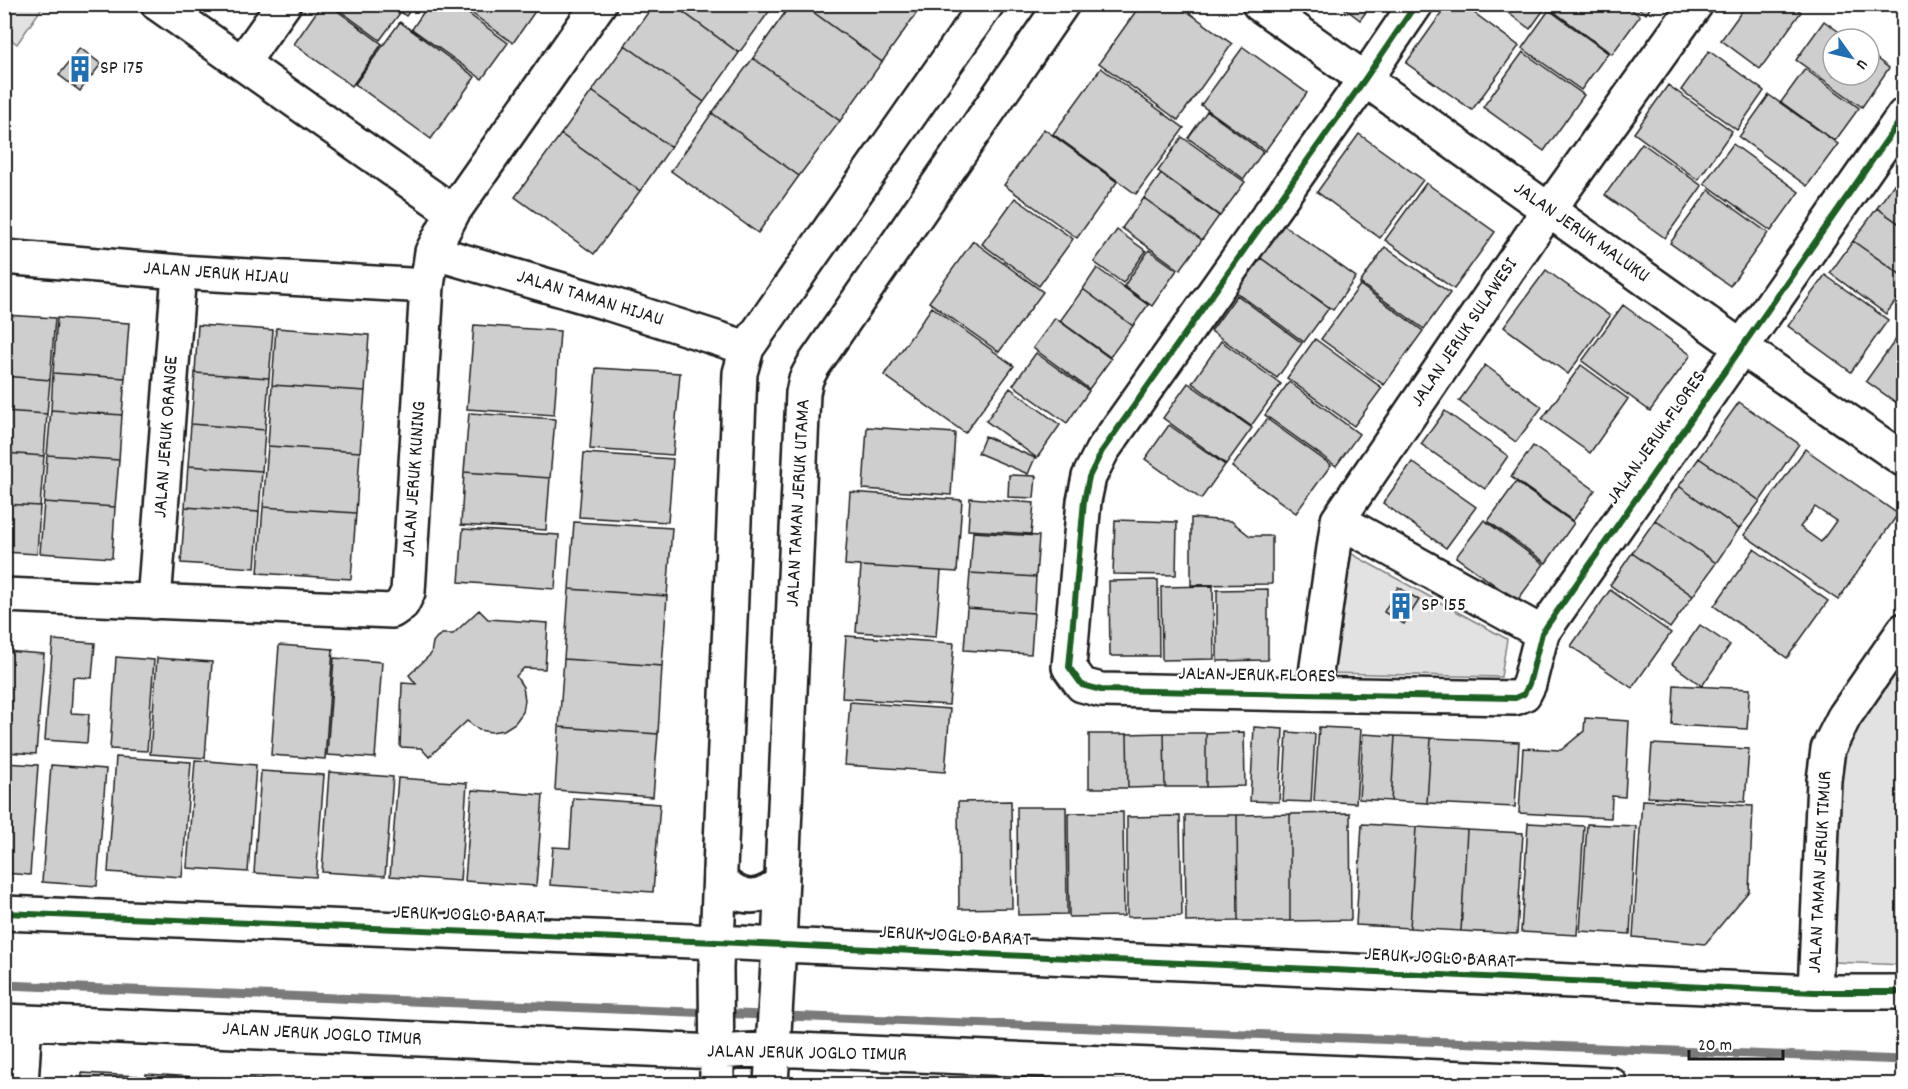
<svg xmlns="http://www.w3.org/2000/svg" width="1908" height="1089" font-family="Dekko,sans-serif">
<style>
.green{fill:#e2e2e2;stroke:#7f7f7f;stroke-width:1.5}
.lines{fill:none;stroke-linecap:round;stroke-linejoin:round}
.stream{stroke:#7a7a7a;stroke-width:9}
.building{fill:#cecece;stroke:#1c1c1c;stroke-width:1.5;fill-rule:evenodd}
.minor-casing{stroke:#1c1c1c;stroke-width:38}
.minor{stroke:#fff;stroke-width:33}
.cycleway-casing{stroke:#fff;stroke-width:10}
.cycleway{stroke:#1b5e20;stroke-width:6}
.labels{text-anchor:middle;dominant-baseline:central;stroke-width:4.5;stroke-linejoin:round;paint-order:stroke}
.poi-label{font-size:20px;fill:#1c1c1c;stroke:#fff;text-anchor:start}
.street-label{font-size:20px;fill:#1c1c1c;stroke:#fff}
</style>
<rect width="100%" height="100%" fill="#fff"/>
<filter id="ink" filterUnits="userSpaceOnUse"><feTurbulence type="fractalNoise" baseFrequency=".0167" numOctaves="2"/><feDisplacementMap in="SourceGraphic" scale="12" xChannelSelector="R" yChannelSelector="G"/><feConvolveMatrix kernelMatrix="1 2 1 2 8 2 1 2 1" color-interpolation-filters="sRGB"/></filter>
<g filter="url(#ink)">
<path class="green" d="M5,4L44,5L17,44L5,35Z
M1339,547L1507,639L1501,677L1329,673Z
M1903,638V965L1811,961L1824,754Z"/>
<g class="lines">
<path class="stream" d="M4,985L1904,1060"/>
</g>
<path class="building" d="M322,4H328L382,44L352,86L294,44Z
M331,4H388L400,13L380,40Z
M390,4H415L406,16Z
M429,4H455L508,43L482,79L412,29Z
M459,4H540L513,43Z
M654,4H672L739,53L704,102L625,45Z
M672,4H771L773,6L739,53Z
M791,4H802L882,62L840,121L753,58Z
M802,4H923L882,62Z
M1141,4H1177L1232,44L1178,120L1099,63Z
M1339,4H1372L1360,20Z
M1448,4H1462L1519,46L1472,110L1406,63Z
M1496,4H1548L1530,29Z
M1558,4H1624L1640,16L1612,54L1553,11Z
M1632,4H1653L1646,14Z
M1747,4H1790L1801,12L1760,69L1721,40Z
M1549,10L1608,53L1581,90L1522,48Z
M1824,21L1849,39H1833V75H1869V53L1889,68L1862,107L1796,60Z
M400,22L475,77L431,139L355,84Z
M625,45L704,102L671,147L592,91Z
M1243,47L1307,93L1265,151L1201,105Z
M80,48L101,64L80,91L59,75Z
M1709,51L1764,91L1737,130L1681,90Z
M1523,52L1584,95L1544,151L1483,107Z
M753,58L840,121L799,176L712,113Z
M1101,68L1184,128L1136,194L1053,134Z
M1805,69L1859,108L1835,141L1781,102Z
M1668,85L1732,131L1698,180L1634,133Z
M592,91L671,147L640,191L561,134Z
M1769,95L1838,144L1807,186L1739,137Z
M1207,111L1263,152L1244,179L1188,138Z
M712,113L799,176L758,233L671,171Z
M1044,129L1117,182L1077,238L1004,185Z
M561,134L640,191L594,254L515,197Z
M1359,134L1423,180L1380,238L1317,192Z
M1182,137L1245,182L1220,216L1158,171Z
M1642,143L1702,186L1665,238L1605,195Z
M1733,144L1799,192L1771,231L1704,183Z
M1904,171V191L1894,184Z
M1161,174L1219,216L1202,240L1144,198Z
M1426,183L1495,232L1454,289L1385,240Z
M1894,184L1904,191V227L1877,208Z
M1709,190L1768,233L1730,286L1670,243Z
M1015,198L1073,239L1039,286L982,244Z
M1144,198L1202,240L1180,270L1122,228Z
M1877,208L1904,227V277L1853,241Z
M1281,223L1356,277L1333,310L1258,256Z
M1117,230L1146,251L1123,283L1094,262Z
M973,241L1043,292L999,352L929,302Z
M1853,241L1904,277V290L1886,314L1830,273Z
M1385,247L1450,293L1424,329L1360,283Z
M1149,250L1177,270L1152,306L1124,286Z
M1261,258L1329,308L1304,342L1236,292Z
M1097,268L1148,305L1133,326L1083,289Z
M1546,270L1610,316L1568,374L1504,327Z
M1825,275L1888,320L1851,372L1788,326Z
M1360,285L1423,331L1384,385L1321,339Z
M1083,289L1133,326L1110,357L1060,321Z
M1237,295L1302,343L1277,378L1211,331Z
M1623,305L1691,355L1650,411L1582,361Z
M932,307L1014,366L965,433L884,375Z
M4,315L55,318L50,380L4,376Z
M57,318L129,323L125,378L53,373Z
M1055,318L1111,359L1089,389L1033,348Z
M198,325L273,330L269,378L195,373Z
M474,325L560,331L554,415L467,409Z
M276,328L369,335L365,391L272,385Z
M1904,328V408L1866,381Z
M1315,339L1382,388L1354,426L1287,378Z
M1221,341L1281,384L1251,426L1192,383Z
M1036,353L1089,391L1067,423L1013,385Z
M1485,365L1542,407L1516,442L1459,401Z
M1581,365L1628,399L1590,453L1542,419Z
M596,368L680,373L673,455L590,449Z
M53,373L125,378L122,415L51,410Z
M195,373L269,378L265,430L191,424Z
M4,376L50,380L47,414L4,411Z
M1289,382L1359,434L1336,466L1265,415Z
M1188,383L1252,428L1226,464L1163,418Z
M272,385L365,391L360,452L268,446Z
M1010,388L1060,425L1037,458L986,421Z
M1739,402L1799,444L1760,501L1699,458Z
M51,410L122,415L119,460L47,455Z
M4,411L47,414L44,456L4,453Z
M1445,411L1508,456L1485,489L1421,444Z
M469,413L555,419L550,478L464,472Z
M1267,419L1331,465L1296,513L1232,467Z
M191,424L265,430L262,471L188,466Z
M1169,425L1225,465L1201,499L1145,459Z
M867,427L955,433L951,495L863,489Z
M985,436L1035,458L1028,474L978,453Z
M268,446L360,452L356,513L263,507Z
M1533,446L1595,490L1573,521L1511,477Z
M1805,449L1898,514L1838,600L1744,535ZM1815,507L1836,521L1821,542L1800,527Z
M4,453L44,456L40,506L4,504Z
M584,453L673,459L668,522L579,517Z
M47,455L119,460L115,507L44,502Z
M1699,458L1760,501L1739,529L1679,486Z
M1412,462L1476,507L1446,548L1383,503Z
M188,466L262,471L259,512L185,507Z
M464,472L550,478L546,530L461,525Z
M1009,475L1036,476L1034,498L1008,497Z
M1516,482L1574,523L1546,563L1488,521Z
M1679,486L1739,529L1716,563L1655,520Z
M850,492L962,500L957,572L845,565Z
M970,498L1034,503L1031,534L968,530Z
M44,502L115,507L112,558L40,553Z
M4,504L40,506L37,554L4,552Z
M185,507L259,512L255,568L181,563Z
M263,507L356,513L351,579L258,573Z
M1191,518L1231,521L1250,536H1272V584L1191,585Z
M1115,520L1177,522L1176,575L1113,574Z
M1484,520L1544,564L1517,601L1456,557Z
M1655,520L1716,563L1693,596L1632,553Z
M574,522L672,528L667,596L569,589Z
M463,529L559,535L555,589L459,582Z
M973,532L1039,536L1036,577L970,573Z
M1754,549L1828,601L1787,658L1714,606Z
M1632,553L1693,596L1670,628L1610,585Z
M861,566L941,571L936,637L856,632Z
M970,573L1036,577L1034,613L967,608Z
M1158,580L1159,656H1110L1109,581Z
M1213,586L1214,659L1162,660L1161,587Z
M1398,587L1419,600L1404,624L1384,612Z
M569,589L667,596L662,666L564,659Z
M1268,589V660L1217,661V590Z
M1610,590L1671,633L1632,688L1571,646Z
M967,608L1034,613L1031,654L964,650Z
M479,610L488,619L548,623L545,669L524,668L516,676L523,687L525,700L523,712L515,723L504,730L491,732L479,730L467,721L429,757L421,748L400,747L402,683L416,684L409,675L431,654L433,642L437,637L442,634H453Z
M1700,625L1730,645L1702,686L1672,664Z
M846,636L954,643L949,705L842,698Z
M53,640L95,643L92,678L73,677L71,713L89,714L87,743L45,740Z
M279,645L333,649L325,759L271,755Z
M4,651L44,654L36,754L4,752Z
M116,657L154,660L147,751L110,749Z
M157,658L212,662L205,758L150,754Z
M334,658L382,662L375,758L327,755Z
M564,659L662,666L658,734L559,727Z
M1674,685L1750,689L1747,729L1672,725Z
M850,702L950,709L945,772L845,765Z
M1585,718L1629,721L1625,797L1612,796L1611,818L1519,813L1523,748L1561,750L1584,731Z
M559,727L658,734L653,797L555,790Z
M1254,727L1283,729L1279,802L1250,801Z
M1319,727L1361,729L1356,803L1314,801Z
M1244,732L1245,786L1206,787V733Z
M1287,732L1315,734L1311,802L1283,801Z
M1164,733H1206V787H1165Z
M1164,733L1165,787L1128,788L1127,734Z
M1089,734H1127L1128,788H1089Z
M1363,734L1395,736L1391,801L1359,799Z
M1395,736L1431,738L1427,803L1391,801Z
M1431,738L1519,742L1515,807L1427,803Z
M1652,744L1749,749L1745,802L1648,797Z
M116,757L191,762L182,877L108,872Z
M195,760L256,765L248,872L187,868Z
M4,763L38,765L30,875L4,873Z
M51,765L106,769L97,886L42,882Z
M261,771L324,775L316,877L254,873Z
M329,772L393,777L385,876L322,872Z
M398,778L467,783L460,881L390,876Z
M472,790L543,795L536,886L465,881Z
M573,798L660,804L653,892L550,885L553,847L570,848Z
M1642,800L1753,806L1749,891L1705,944L1633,937Z
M1011,801L1012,908L959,909L958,802Z
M1017,807H1066L1067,914L1018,915Z
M1123,812L1124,916L1069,917L1068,813Z
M1350,813L1351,920L1290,921V814Z
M1290,814V921H1238L1237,815Z
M1185,815H1237L1238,921L1186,922Z
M1180,816L1182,916L1127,917V817Z
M1528,823L1584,826L1577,935L1521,932Z
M1362,824L1416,827L1410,928L1356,925Z
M1587,824L1636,826L1630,934L1580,931Z
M1416,827L1467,830L1461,931L1410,928Z
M1467,830L1523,833L1517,934L1461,931Z
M82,1073L138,1076V1084H82Z
M146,1074L196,1077V1084H146Z
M196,1077L253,1079V1084H196Z
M253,1079L299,1081L298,1084H253Z
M352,1079L406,1081V1084H352Z
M299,1081L348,1083V1084H298Z
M406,1081L454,1083V1084H406Z"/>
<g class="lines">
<defs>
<path id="minor" d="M158,4L453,212
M1259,4L1741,347L1904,460
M1416,4L1365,79L1102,451L1089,477L1084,501L1069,667L1082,685L1101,690L1515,698L1524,694L1529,684L1542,633L1904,115
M242,63L284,4
M432,252L607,303L747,348
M4,257L179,272L427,286
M1338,520L1542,633
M4,595L392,611L402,604L408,592L427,286L432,252L453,212L599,4
M154,602L179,272
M1313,694L1338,520L1548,211L1696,4
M720,880C741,901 759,901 782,882
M4,913L717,942L1815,992H1904
M1815,992L1824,780L1828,749L1844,717L1904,630
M4,1021L716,1052L772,1049L1610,1084
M21,1084L25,1022
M717,1084L716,969L740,373L747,348L987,4
M771,1084L779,945L803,393L806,379L813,366L1062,4"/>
</defs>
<use href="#minor" class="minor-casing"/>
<use href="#minor" class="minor"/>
<defs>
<path id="cycleway" d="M1416,4L1365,79L1102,451L1089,477L1084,501L1069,667L1082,685L1101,690L1515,698L1524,694L1529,684L1542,633L1904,115
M4,913L717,942L1815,992H1904"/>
</defs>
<use href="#cycleway" class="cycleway-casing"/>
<use href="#cycleway" class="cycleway"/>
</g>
</g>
<defs>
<symbol id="building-bare" viewBox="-9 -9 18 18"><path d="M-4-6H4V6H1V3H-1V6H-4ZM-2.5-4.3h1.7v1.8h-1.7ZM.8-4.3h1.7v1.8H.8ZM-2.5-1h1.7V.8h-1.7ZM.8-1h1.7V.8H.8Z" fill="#1f6fb2" stroke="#fff" stroke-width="2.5" paint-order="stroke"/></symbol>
</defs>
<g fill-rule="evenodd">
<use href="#building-bare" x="61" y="50" width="38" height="38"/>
<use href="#building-bare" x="1382" y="587" width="38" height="38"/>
</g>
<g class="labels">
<g class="poi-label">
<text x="100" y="69">SP 175</text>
<text x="1421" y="606">SP 155</text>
</g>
<g class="street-label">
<text transform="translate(1581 233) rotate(35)">JALAN JERUK MALUKU</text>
<text transform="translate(216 274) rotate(4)">JALAN JERUK HIJAU</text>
<text transform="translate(590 299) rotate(17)">JALAN TAMAN HIJAU</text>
<text transform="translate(1465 333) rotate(-56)">JALAN JERUK SULAWESI</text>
<text transform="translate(167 437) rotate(-86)">JALAN JERUK ORANGE</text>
<text transform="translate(1657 438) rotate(-55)">JALAN JERUK FLORES</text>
<text transform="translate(415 479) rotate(-86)">JALAN JERUK KUNING</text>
<text transform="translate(799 503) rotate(-87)">JALAN TAMAN JERUK UTAMA</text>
<text transform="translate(1257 676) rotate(1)">JALAN JERUK FLORES</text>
<text transform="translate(1821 872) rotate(-87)">JALAN TAMAN JERUK TIMUR</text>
<text transform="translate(469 916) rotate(2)">JERUK JOGLO BARAT</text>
<text transform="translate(955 937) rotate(3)">JERUK JOGLO BARAT</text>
<text transform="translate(1440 959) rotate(3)">JERUK JOGLO BARAT</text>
<text transform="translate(322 1035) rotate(3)">JALAN JERUK JOGLO TIMUR</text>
<text transform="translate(807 1054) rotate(1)">JALAN JERUK JOGLO TIMUR</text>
</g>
</g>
<rect width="1908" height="1089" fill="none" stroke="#fff" stroke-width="24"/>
<rect x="12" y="12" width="1884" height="1065" fill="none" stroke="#1c1c1c" stroke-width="2" filter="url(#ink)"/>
<g transform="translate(1851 57) rotate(124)"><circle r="28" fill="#ffffff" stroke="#a4a4a4" stroke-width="1.5"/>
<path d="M0-4.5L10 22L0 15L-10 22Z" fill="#1f6fb2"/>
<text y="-9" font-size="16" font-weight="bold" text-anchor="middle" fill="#1c1c1c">U</text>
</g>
<path d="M1689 1050v9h94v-9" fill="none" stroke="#1c1c1c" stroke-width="3"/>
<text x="1698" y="1050" font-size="18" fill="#1c1c1c" stroke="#ffffff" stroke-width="4.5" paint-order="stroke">20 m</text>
</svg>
